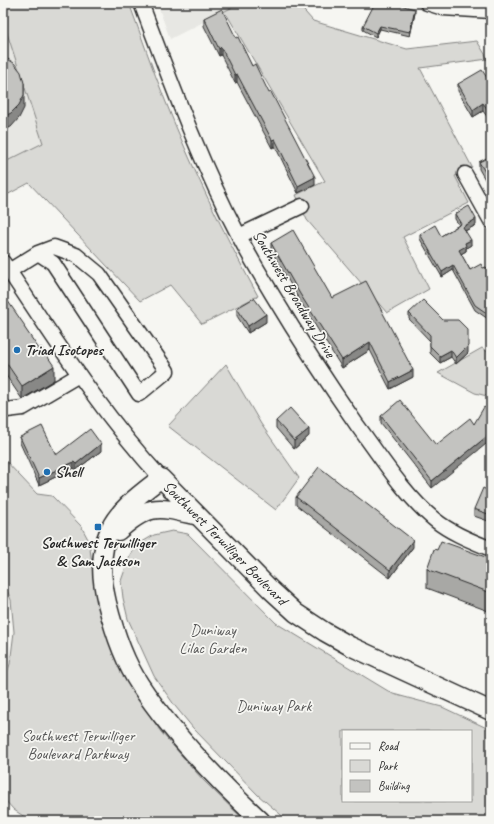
<svg xmlns="http://www.w3.org/2000/svg" width="494" height="824" font-family="Caveat,sans-serif">
<style>
.built{fill:#e7e7e3}
.green{fill:#d9d9d5;stroke:#828280;fill-rule:evenodd}
.lines{fill:none;stroke-linecap:round;stroke-linejoin:round}
.minor-casing{stroke:#2b2b2b;stroke-width:17}
.major-casing{stroke:#2b2b2b;stroke-width:21}
.minor{stroke:#f6f6f2;stroke-width:14}
.major{stroke:#f6f6f2;stroke-width:18}
.wall{fill:#a8a8a5;stroke:#2b2b2b}
.shaded-wall{fill:#888886;stroke:#2b2b2b}
.building{fill:#c3c3c0;stroke:#2b2b2b}
.poi-dot{fill:#1f6fb2;stroke:#f6f6f2;stroke-width:1.5}
.labels{text-anchor:middle;dominant-baseline:central;stroke-width:3.5;stroke-linejoin:round;paint-order:stroke}
.street-label{font-size:16px;fill:#2b2b2b;stroke:#f6f6f2}
.poi-label{font-size:16px;font-weight:bold;fill:#2b2b2b;stroke:#f6f6f2;text-anchor:start}
.park-label{font-size:16px;fill:#565656;stroke:#f6f6f2}
</style>
<rect width="100%" height="100%" fill="#f6f6f2"/>
<filter id="ink" filterUnits="userSpaceOnUse"><feTurbulence type="fractalNoise" baseFrequency=".025" numOctaves="2"/><feDisplacementMap in="SourceGraphic" scale="8" xChannelSelector="R" yChannelSelector="G"/><feConvolveMatrix kernelMatrix="1 2 1 2 8 2 1 2 1" color-interpolation-filters="sRGB"/></filter>
<g filter="url(#ink)">
<path class="built" d="M157,3H241L170,39Z
M3,21L43,143L3,163Z"/>
<path class="green" d="M3,3H129C141,35 152,68 165,100C192,168 223,232 258,296L202,324L170,285L140,301L29,183L3,197V163L43,143L3,21Z
M241,3H297L313,21L407,49L477,41L488,59L420,68L472,167L455,176L469,203L403,237L429,289L387,313L307,220L296,195L325,181L227,15L221,13Z
M482,348L491,354V397L475,393L438,373Z
M226,364L261,424L299,478L276,510L168,426Z
M3,458L37,494L52,496L81,526L89,541L97,602L113,646L135,693L161,732L203,780L245,821H31L14,810L3,798V684L10,664L14,632L11,600L3,580Z
M172,531L188,534L276,623L393,694L442,707L491,730V821H288L258,795L193,728L175,706L154,676L128,619L123,598L121,581L129,558L137,545L154,535ZM343,731H471V801H343Z"/>
<g class="lines">
<defs>
<path id="minor" d="M141,3C171,82 200,162 239,236C249,256 261,275 272,294C299,339 327,382 357,425C380,456 405,496 435,520C451,533 472,541 491,549
M427,3L443,8L491,11
M465,174L491,221
M239,236L302,206
M3,262C53,336 100,412 161,478
M9,271L38,253L54,247L76,255L99,274L167,371L139,394L53,263L38,253
M3,407L7,410L23,408L79,375"/>
<path id="major" d="M118,531C150,502 159,507 198,516
M261,821C217,780 173,735 140,685C124,661 114,631 107,603C101,578 99,554 110,529C120,508 143,492 161,478L271,590L296,613L325,632L350,646L491,711"/>
</defs>
<use href="#minor" class="minor-casing"/>
<use href="#major" class="major-casing"/>
<use href="#minor" class="minor"/>
<use href="#major" class="major"/>
</g>
<path class="wall" d="M415,13L410,36L380,29L376,37L363,30V26Z
M204,18L236,38L252,66L315,185L298,193L275,146L272,148L237,82L235,83L221,55L219,56L204,26Z
M458,84H491V122L483,111L473,117L458,91Z
M491,156V180L487,183L479,169V162Z
M455,214L476,225L465,231L471,245L466,248V251L461,254L470,270L483,268L489,271L491,270V321L475,310L453,270L442,277L420,239V234L441,236L459,225L455,219Z
M271,243L332,298L413,377L390,389L370,350L342,368L300,301L271,250Z
M3,299L25,329L54,380L22,399L3,371Z
M237,308L266,322L248,333L237,316Z
M409,313L468,353L456,364L451,357L440,363L430,353V341L409,319Z
M491,411L432,488L381,423V416L436,445L474,424Z
M276,421L309,436L294,449L276,428Z
M20,437L56,455L101,451L76,470L74,468L39,485L20,443Z
M491,492V522L474,516V509Z
M296,497L413,547L390,578L296,505Z
M437,550L491,559V612L427,588V569Z"/>
<path class="shaded-wall" d="M415,9V13L410,36V32Z
M380,26V29L376,37V33Z
M221,47V55L219,56V49Z
M237,74V82L235,83V75Z
M24,83V108L19,118L11,127L3,131V117Z
M483,103V111L473,117V110Z
M275,139V146L272,148V140Z
M491,173V180L487,183V175Z
M315,177V185L298,193V186Z
M476,219V225L463,232V227Z
M471,240V245L466,248V251L459,255V250L465,243Z
M453,265V270L442,277V272Z
M266,314V322L248,333V326Z
M370,342V350L342,368V360Z
M468,346V353L456,364V358Z
M451,350V357L440,363V356Z
M54,366V380L22,399V386Z
M413,370V377L390,389V382Z
M309,429V436L294,449V441Z
M491,433V440L432,488V481Z
M101,444V451L76,470V464Z
M74,462V468L39,485V478Z
M413,540V547L390,578V570Z"/>
<path class="building" d="M375,3H392L415,9L410,32L380,26L376,33L363,26Z
M222,9L236,38L238,37L252,66L255,64L269,93L271,92L315,177L298,186L275,139L272,140L237,74L235,75L221,47L219,49L204,18Z
M3,56L14,63L21,72L24,83V95L19,105L11,113L3,117Z
M482,70L491,84V114L483,103L473,110L458,84Z
M491,156V173L487,175L479,162Z
M469,206L476,219L463,227L471,240L465,243L466,246L459,250L470,270L481,264L483,268L486,267L489,271L491,270V316L475,305L453,265L442,272L420,234L435,225L441,236L461,224L455,214Z
M293,230L332,298L366,281L413,370L390,382L370,342L342,360L300,294L271,243Z
M5,297L25,326L24,327L39,349L41,347L54,366L22,386L3,358V299Z
M254,298L266,314L248,326L237,308Z
M423,300L443,320H458L468,330V346L456,358L451,350L440,356L430,346V335L409,313Z
M400,400L436,445L470,418L474,424L484,407L491,411V433L432,481L381,416Z
M290,408L309,429L294,441L276,421Z
M42,426L56,455L90,429L101,444L76,464L74,462L39,478L20,437Z
M319,467L413,540L390,570L296,497Z
M483,488L491,492V515L474,509Z
M441,541L491,559V593L427,569L434,549L437,550Z"/>
</g>
<g class="poi-dot">
<circle cx="17" cy="350" r="4"/>
<circle cx="47" cy="472" r="4"/>
<rect x="94" y="523" width="8" height="8" rx="2"/>
</g>
<g class="labels">
<g class="street-label">
<text transform="translate(294 294) rotate(59)">Southwest Broadway Drive</text>
<text transform="translate(225 543) rotate(45)">Southwest Terwilliger Boulevard</text>
</g>
<g class="poi-label">
<text x="25" y="350">Triad Isotopes</text>
<text x="55" y="472">Shell</text>
<text x="98" y="543" text-anchor="middle">Southwest Terwilliger<tspan x="98" dy="18">&amp; Sam Jackson</tspan></text>
</g>
<g class="park-label">
<text x="213" y="630">Duniway<tspan x="213" dy="18">Lilac Garden</tspan></text>
<text x="274" y="706">Duniway Park</text>
<text x="78" y="736">Southwest Terwilliger<tspan x="78" dy="18">Boulevard Parkway</tspan></text>
</g>
</g>
<rect width="494" height="824" fill="none" stroke="#f6f6f2" stroke-width="16"/>
<rect x="8" y="8" width="478" height="808" fill="none" stroke="#2b2b2b" stroke-width="1.5" filter="url(#ink)"/>
<rect x="342" y="730" width="130" height="72" fill="#f6f6f2" stroke="#a5a5a2"/>
<rect x="350" y="743" width="20" height="6" fill="#f6f6f2" stroke="#a5a5a2"/>
<text x="378" y="750" font-size="12" fill="#2b2b2b">Road</text>
<rect x="350" y="760" width="20" height="12" fill="#d9d9d5" stroke="#a5a5a2"/>
<text x="378" y="770" font-size="12" fill="#2b2b2b">Park</text>
<rect x="350" y="780" width="20" height="12" fill="#c3c3c0" stroke="#a5a5a2"/>
<text x="378" y="790" font-size="12" fill="#2b2b2b">Building</text>
</svg>
